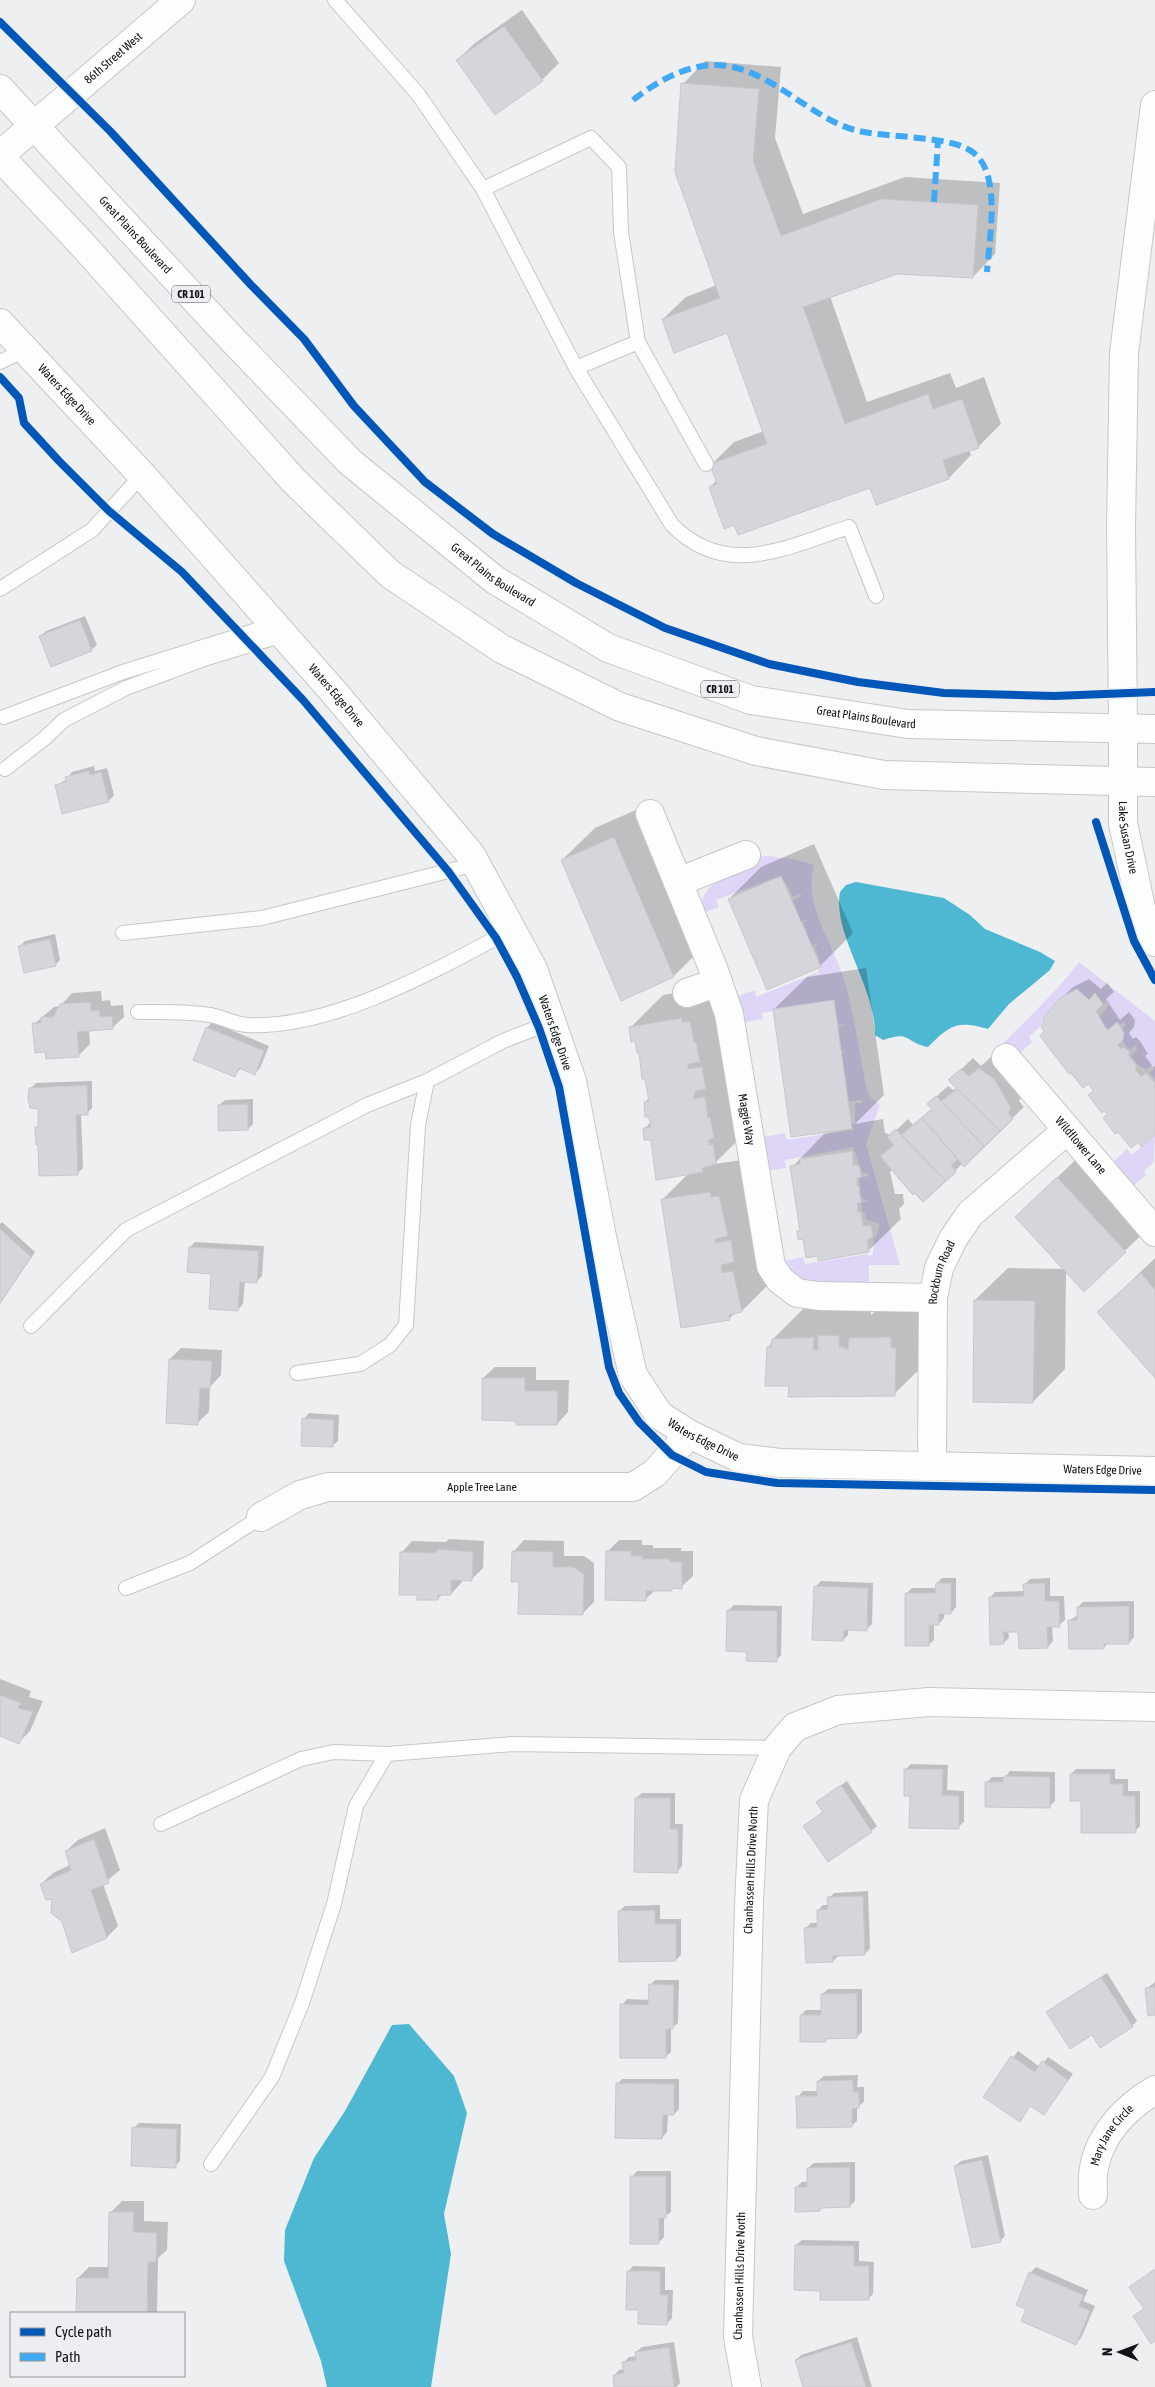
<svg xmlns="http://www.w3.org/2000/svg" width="1155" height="2387" font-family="'Asap Condensed',sans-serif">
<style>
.green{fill:#dfd6f7}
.water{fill:#4eb8d3}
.shadow{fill:#0003;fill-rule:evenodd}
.building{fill:#d5d6dc;stroke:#c8c8ca}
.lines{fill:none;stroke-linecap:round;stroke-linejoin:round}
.lane-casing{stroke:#c6c7c8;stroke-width:16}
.street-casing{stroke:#c6c7c8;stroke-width:30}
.primary-casing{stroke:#c6c7c8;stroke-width:30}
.highway-casing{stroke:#c6c7c8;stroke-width:30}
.lane{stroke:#fcfdfd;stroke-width:14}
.street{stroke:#fcfdfd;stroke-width:28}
.primary{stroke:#fcfdfd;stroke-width:28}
.highway{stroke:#fcfdfd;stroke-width:28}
.quiet{stroke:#3fa9f5;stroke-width:6;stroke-dasharray:12 6;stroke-linecap:butt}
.cycleway-casing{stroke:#edeef1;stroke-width:11}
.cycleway{stroke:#0057b8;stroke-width:8}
.labels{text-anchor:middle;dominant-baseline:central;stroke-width:5;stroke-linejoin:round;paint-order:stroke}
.shield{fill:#edeef1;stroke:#545556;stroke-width:1}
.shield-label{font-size:11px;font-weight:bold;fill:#121314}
.street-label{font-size:12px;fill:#121314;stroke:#edeef1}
</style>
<rect width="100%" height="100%" fill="#eeeff0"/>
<path class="green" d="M768,856L793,859L814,865C802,906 836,947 846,986C855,1020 860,1056 867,1091L872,1099L880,1105L866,1144L900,1265H869V1285C841,1286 796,1295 784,1261L803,1257L805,1264L868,1254L869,1257L873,1254L874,1237H876L880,1224L866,1219L865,1213L862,1211L861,1203L869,1201L861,1198L859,1178L869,1176V1174L862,1172L853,1147L785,1160L786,1168L768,1171L763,1137L785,1133L787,1140L850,1130L852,1134L851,1130L854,1129L851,1124H855V1103H862V1100L846,1102L845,1090L848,1088L842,1079L850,1076L840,1077L835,1055L846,1052L839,1051L834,1029L847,1024L838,1025L830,1002L762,1013L763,1019L741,1023L735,997L755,990L756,997L816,973L819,976L817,973L819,970L816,965L820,963L815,946L821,942L808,947L807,932L803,923L810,919L798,923L791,901L801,896V894L793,897L785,882L780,884L777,877L716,900L719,907L701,914C699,882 726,878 750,868L753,857Z
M1079,962L1155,1021V1080L1150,1073L1154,1069L1153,1066L1152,1065L1146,1070L1143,1067L1141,1068L1131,1056L1138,1048L1135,1046L1130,1050L1123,1042L1124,1032L1122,1029L1126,1025L1124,1022L1119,1025L1117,1023L1108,1030L1099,1018L1109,1005L1106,1001L1103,1004L1095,994L1089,1000L1077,989L1060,998L1043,1018L1045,1022L1029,1037L1032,1042L1017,1056L998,1049C1025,1020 1056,993 1079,962Z
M1155,1134L1154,1162L1144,1171L1146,1175L1130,1189L1110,1165L1127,1149L1132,1155Z"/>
<path class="water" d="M856,882L944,898L970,915L985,929L1040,952L1055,961L1050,970L1009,1004L988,1029C957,1020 950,1025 928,1047C904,1042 911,1030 883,1040L875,1035C876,988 832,933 840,892L846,885Z
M409,2024L454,2076L467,2113L444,2214L451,2254L431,2387H327L321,2361L284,2261L285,2230L314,2158L345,2111L392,2025Z"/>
<path class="shadow" d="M522,10L559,63L542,80L457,60L475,43Z
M705,61L781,67L775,138L803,214L905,177L1000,183L995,254L973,277L897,272L830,296L867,402L950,373L956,388L984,377L1001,424L978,447L969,450L971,455L949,478L876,503L870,486L735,523L710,487L717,480L711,465L734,442L764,431L728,332L663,319L686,297L717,285L683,84Z
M85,616L97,645L91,650L40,637L46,631Z
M94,766L95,771L107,768L114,795L109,801L56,786L67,779L72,772Z
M647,805L706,944L674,976L562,860L595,828Z
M814,844L853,933L820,966L729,899L761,867Z
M55,934L60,960L55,965L20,946L25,941Z
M866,968L884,1095L855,1124L883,1119L885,1133L891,1135L908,1119L913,1125L933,1108L929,1104L940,1093L948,1086L953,1090L957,1088L950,1080L973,1058L981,1066L991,1057L1006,1069L1022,1096L1019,1101L1024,1107L964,1165L963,1163L924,1200L893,1169L890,1172L895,1194H903L904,1204L899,1209L901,1219L868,1251L819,1255L798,1232L801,1229L792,1167L824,1134L832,1132L774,1009L807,977Z
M1089,979L1101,989L1107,983L1114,992L1106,999L1120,1020L1129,1012L1135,1020L1134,1027L1129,1033L1133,1039L1136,1037L1140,1041L1148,1054L1145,1056L1153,1067L1155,1066V1134L1108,1114L1089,1083L1084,1086L1050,1050L1041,1036L1061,999L1073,987Z
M714,986L748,1130L714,1164L742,1160L766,1228L753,1241L765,1239L774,1279L742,1311L735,1313L729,1319L663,1199L689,1173L644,1129L651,1122L645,1102L649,1098L640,1052L630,1028L663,995ZM707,1134L709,1145H706Z
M101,991L102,1001L110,1000L111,1006L123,1005L124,1017L112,1028L89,1030L90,1044L79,1055L46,1050L34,1024L54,1007L60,1006L72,993Z
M212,1022L269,1046L260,1068L255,1073L241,1068L235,1075L207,1028Z
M92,1081V1108L87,1113L81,1114L83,1168L77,1174L39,1144L36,1128L40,1124L39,1108L30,1089L36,1083Z
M253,1099V1124L248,1129L219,1105L225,1100Z
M1090,1146L1155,1222L1084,1290L1066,1272L1065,1369L1033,1402L975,1300L1008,1268L1064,1269L1016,1217Z
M2,1222L35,1252L0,1304V1224Z
M195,1242L264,1246L262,1276L257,1281H245L243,1304L238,1310L212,1273L190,1247Z
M1155,1258V1376L1099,1312Z
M871,1304V1315L883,1306L923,1305L927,1362L894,1394L790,1385L768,1348L773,1339L805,1307Z
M181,1348L222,1350L221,1375L210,1387L209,1412L197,1423L170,1359Z
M495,1367H536V1380H569L568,1412L557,1424L517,1419L483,1378Z
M309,1413L339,1415L338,1441L332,1446L304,1419Z
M449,1539L484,1541L483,1568L472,1579H462V1582L451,1594L443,1593L438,1599L418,1594L401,1553L412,1541L446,1542Z
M524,1540L564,1541V1556H584L594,1563V1602L582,1614L520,1581L513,1552Z
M619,1540H642V1545H653V1548H681V1551H693V1576L681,1587H674L671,1590H655L645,1600L607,1552Z
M942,1578H956V1607L951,1613H944V1618L939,1624H934V1640L928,1645L906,1594L912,1588H937V1583Z
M1050,1578V1596H1064L1065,1620L1059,1625L1052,1626L1053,1641L1048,1647L1019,1631H1008L1009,1638L1003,1643L990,1598L995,1592L1025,1591V1584L1030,1579Z
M821,1581L873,1583L872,1624L866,1630L848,1629V1635L843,1640L816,1586Z
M1134,1601V1637L1129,1643H1108L1104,1648L1070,1620L1078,1615V1607L1083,1602Z
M734,1605L782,1606L781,1655L776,1661L748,1650L728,1611Z
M0,1679L31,1691L29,1697L43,1701L30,1731L19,1742L0,1735Z
M911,1764L948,1765L947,1790L964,1791V1822L958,1827L911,1795L905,1770Z
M1076,1769H1115V1779H1128V1791H1140V1826L1135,1831L1082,1800L1071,1774Z
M1010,1771L1055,1772V1801L1049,1807L987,1782L992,1777H1005Z
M847,1781L877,1826L871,1831L805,1826L824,1811L818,1802Z
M642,1793H675V1824H683L682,1866L677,1872L636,1798Z
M105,1828L120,1870L103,1884L118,1926L107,1937L53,1898L41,1884L53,1873L70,1865L66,1851L78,1840Z
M868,1891L870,1948L865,1954L838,1956L833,1961L806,1928L811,1923H818V1910L823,1905H829V1898L834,1893Z
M660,1905V1919H681V1955L676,1960L619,1911L625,1906Z
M1107,1973L1137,2021L1132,2026L1092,2033L1048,2012Z
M655,1980H679L678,2023L671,2028V2052L665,2057L622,2005L627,1999L650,2000V1985Z
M1155,1982V2014L1147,1988Z
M828,1989H862V2032L857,2037L801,2041V2015L806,2010H822V1994Z
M1018,2051L1040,2067L1048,2057L1073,2074L1044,2114L1031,2105L1019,2120L985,2097Z
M858,2075L857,2087H864V2102L857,2107V2121L851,2126L798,2097L803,2091H818V2081L824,2076Z
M622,2079H679V2109L674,2114H668L667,2132L662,2138L617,2084Z
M139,2123L181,2124L180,2161L175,2166L134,2128Z
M988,2155L1005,2236L1000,2241L955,2166L961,2161Z
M855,2162V2201L850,2206L823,2207L819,2210L796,2187L802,2182H809L808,2168L814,2163Z
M637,2171H671V2212L664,2217V2237L658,2243L632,2177Z
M122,2201H144V2221L168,2222L167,2250L158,2258L157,2313H77L78,2278L89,2267H109L111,2212Z
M802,2240L859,2241V2261L874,2262L873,2294L868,2299L821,2289L796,2245Z
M633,2266L665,2267V2290H673L672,2318L667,2323L639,2309L628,2272Z
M1036,2267L1088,2290L1083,2301L1095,2306L1081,2338L1076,2343L1027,2309L1030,2273Z
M1155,2269V2339L1134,2316L1144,2308L1131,2287Z
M857,2337L872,2387H805L796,2360L801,2355Z
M674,2342L680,2383L676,2387H616L614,2376L619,2370L625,2369L624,2362L629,2357L637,2356L636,2352L642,2347Z"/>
<path class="building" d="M504,26L543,81L495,115L456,60Z
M681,83L759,89L753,161L781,236L881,199L978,205L973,278L897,274L803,307L845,424L928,394L933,409L962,399L979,448L943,460L949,479L876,505L870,488L738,535L734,525L724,529L709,487L717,484L710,464L767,444L727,333L674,353L662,319L720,298L675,172Z
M80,620L92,651L51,667L39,636Z
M89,771L90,775L101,772L109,802L62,814L55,785L66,782L65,777Z
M614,837L674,977L621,1001L561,860Z
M781,876L821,967L767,990L728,899Z
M50,939L56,966L24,973L18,946Z
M1077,989L1089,1000L1095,993L1103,1004L1096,1011L1105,1027L1108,1030L1117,1022L1119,1025L1124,1032L1123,1040L1118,1045L1121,1049L1124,1047L1130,1053L1128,1055L1137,1066L1135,1069L1141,1077L1146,1073L1155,1083V1135L1142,1147L1138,1143L1131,1148L1118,1132L1115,1134L1103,1118L1107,1114L1104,1111L1102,1113L1088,1095L1093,1091L1089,1084L1083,1088L1071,1073L1069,1074L1040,1036L1044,1031L1041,1027L1045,1022L1043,1018L1060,998Z
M834,1000L852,1129L791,1137L773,1009Z
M90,1002L91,1011H99L100,1017L112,1016L113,1029L77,1032L79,1057L46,1059L45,1052L35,1053L32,1023H41V1017H53L60,1004Z
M682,1018V1022H690L694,1042H696L700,1062L688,1064V1069L702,1067L706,1089L696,1091L693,1099L705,1097L708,1118L710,1117L714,1138L707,1141L708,1145L713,1144L716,1164L702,1168L703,1172L656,1180L651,1140H644L643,1128L651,1127L649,1117H645L644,1102L649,1101L645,1079H642L639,1053H637L635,1041L631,1042L629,1027Z
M206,1027L264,1051L255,1075L239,1068L235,1077L193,1060Z
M979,1068L995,1080L1011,1108L1008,1113L1013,1119L964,1167L958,1159L954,1163L951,1165L956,1172L923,1202L915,1193L913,1195L880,1156L894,1145L887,1137L896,1129L901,1135L932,1109L927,1104L936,1096L941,1101L957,1089L948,1080L961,1069L969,1076Z
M979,1068L995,1080L1011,1108L1008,1113L1013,1119L1000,1131L948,1080L961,1069L969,1076Z
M87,1085L88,1115H76L78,1175L39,1176L38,1145H36L35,1127H38V1109L30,1108L28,1099L29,1088Z
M957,1089L1000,1131L984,1146L941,1101Z
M936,1096L984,1146L964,1167L922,1118L932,1109L927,1104Z
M248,1104V1130L218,1131V1105Z
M922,1118L958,1159L951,1165L956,1172L946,1181L901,1135Z
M896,1129L946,1181L923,1202L915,1193L913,1195L880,1156L894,1145L887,1137Z
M853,1151V1165H857L860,1168L861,1177L857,1178V1186H859L861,1203H857L858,1212H861L863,1226H871L873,1237L867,1240L869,1252L818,1261V1256L806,1258L803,1239L798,1240L797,1231H800L790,1166L800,1164V1159Z
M1057,1177L1126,1252L1084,1292L1015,1217Z
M710,1192L711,1197L719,1196L728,1236L715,1239V1243L731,1240L734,1262L721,1265L722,1273L733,1271L742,1312L729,1315L730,1320L681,1328L661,1199Z
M0,1229L31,1257L0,1303Z
M189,1247L259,1251L257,1283L240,1282L238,1311L209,1309L211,1274L187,1272Z
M1141,1273L1155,1290V1378L1097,1312Z
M974,1300L1035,1301L1033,1403L973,1402Z
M818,1335L839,1336V1347H844V1349H848L849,1338L891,1337V1348H896L895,1396L788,1397L789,1386H765L767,1347H771L772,1339L814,1337L813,1350H818Z
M169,1359L212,1361L210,1388H200L198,1425L166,1423Z
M482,1378H525V1391H558L557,1425H516V1421L482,1420Z
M302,1418L334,1420L333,1447L301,1446Z
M437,1549L473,1552L472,1581L451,1580V1595H438V1600H417V1595H399L400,1552L436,1553Z
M512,1551L553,1552V1567H573L584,1574L583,1615L518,1614L519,1582H511Z
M606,1551H631V1556H642V1559H670V1562H682V1589L672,1588V1591H646V1601L605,1600Z
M936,1583H951V1614H939V1625H929V1646H905V1593H935Z
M1045,1583V1601H1059L1060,1627H1047L1048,1648L1019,1649L1018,1632H1003L1004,1644L990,1645L989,1597L1024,1596L1023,1584Z
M814,1586L868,1588L867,1631L844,1630L843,1641L812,1640Z
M1129,1606V1644H1104V1649H1069L1068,1620H1077V1607Z
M727,1610L777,1611V1662L746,1661L747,1652L726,1651Z
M0,1695L21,1703L18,1708L33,1712L19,1744L0,1736Z
M904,1769H943L942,1795L959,1796V1829L909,1828L910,1796H904Z
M1070,1774H1110V1784H1123V1796H1135L1136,1833H1081V1801H1070Z
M1004,1776L1050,1777V1808L985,1807V1782H1003Z
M841,1785L872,1832L828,1862L803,1826L823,1812L816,1802Z
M635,1798H671L670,1829H678V1873L634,1872Z
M94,1839L109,1883L91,1890L107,1938L72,1953L62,1922L51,1913L52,1899L46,1900L40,1884L71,1870L65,1851Z
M863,1896L865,1955L833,1956V1962L806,1963L804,1928L817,1927V1910L828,1909L827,1897Z
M655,1910V1924H676V1961L619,1962L618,1911Z
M1101,1977L1133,2027L1100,2048L1092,2035L1070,2049L1046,2012Z
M649,1984L674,1985L673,2029H666V2058H620V2004L648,2005Z
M1155,1987V2015L1148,2016L1145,1988Z
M857,1993V2038L825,2039L826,2042H800V2015H821V1994Z
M1011,2056L1035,2072L1042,2061L1068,2080L1044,2115L1030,2106L1020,2122L983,2097Z
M853,2080V2092H859V2108L852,2109V2127L797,2128L796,2096H817V2081Z
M616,2083L674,2084V2115H663L662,2139L615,2138Z
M132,2127L177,2129L176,2168L131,2166Z
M982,2160L1001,2242L972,2248L954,2166Z
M850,2167V2207L820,2208V2211L795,2212V2187H807V2168Z
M630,2176H666V2218H659V2244H630Z
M109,2212H134L133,2232L157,2233L156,2262H148L147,2313H76L77,2278H108Z
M795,2245L854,2246V2266H869V2300H820V2291L794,2290Z
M1155,2269V2341L1151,2344L1133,2316L1144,2309L1129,2287Z
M627,2271H660V2295H668L667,2325L638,2324V2310H626Z
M1029,2272L1084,2295L1079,2306L1090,2311L1076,2345L1021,2321L1026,2309L1016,2305Z
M851,2342L866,2387H803L795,2360Z
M669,2347L674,2387H614L613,2375L624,2373L622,2362L636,2360L635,2352Z"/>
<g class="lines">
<defs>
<path id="lane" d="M335,0L418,94L483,189L576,368L672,525C727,580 786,547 849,527L876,596
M483,189L591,138L619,167L621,232L638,342L576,368
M638,342L706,464
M0,362L25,350
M0,589L92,530L142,475
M4,717L123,672L273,625
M5,769L45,738L64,720L126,688L207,658L283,635
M123,933L262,918L476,864
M138,1012C162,1012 186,1011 210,1015C222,1017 234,1024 247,1025C333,1029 436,970 511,930
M31,1326L126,1230L367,1105L427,1081
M297,1373L360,1364L390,1345L406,1325L418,1125L427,1081L503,1041L552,1022
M126,1588L190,1563L261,1517
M161,1824L301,1759L334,1752L387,1754L512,1744L777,1748
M211,2164L272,2077L302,2003L334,1904L356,1806L387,1754"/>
<g id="street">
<path id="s1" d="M0,155L181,0"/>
<path id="s2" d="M0,323L142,475L332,690L471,855L533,969L572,1081L603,1242L633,1375L659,1415L689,1434L739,1458L780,1463L1155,1471"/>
<path id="s3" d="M1123,728V823L1141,908L1155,942"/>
<path id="s4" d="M650,814L713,968L729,1014L771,1266L780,1280L797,1293L819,1296L933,1298"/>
<path d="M678,882L746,855"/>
<path d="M687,993L718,982"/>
<path id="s5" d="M1006,1058L1155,1232"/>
<path id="s6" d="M932,1465L933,1298L939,1268L953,1239L970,1214L1067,1130"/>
<path id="s7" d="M261,1517L300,1495L328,1487H633L655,1473L689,1434"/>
<path id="s8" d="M1093,2195C1093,2186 1092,2176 1094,2168C1100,2134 1126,2107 1155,2090"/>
<path id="s9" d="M747,2387L738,2337L749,1904L754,1800L777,1748L795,1727L838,1710L929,1702L1155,1707"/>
</g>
<g id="primary">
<path id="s10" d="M0,89L229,336L350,462L495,580L608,648L751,700L908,724L1155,729"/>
<path d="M0,157L81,243L294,481L390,574L502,649L620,707L756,751L884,775L1155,782"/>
</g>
<path id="highway" d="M1123,728L1121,526L1124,353L1155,105"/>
</defs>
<use href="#lane" class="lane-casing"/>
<use href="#street" class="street-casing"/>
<use href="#primary" class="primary-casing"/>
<use href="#highway" class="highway-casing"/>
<use href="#lane" class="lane"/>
<use href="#street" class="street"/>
<use href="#primary" class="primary"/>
<use href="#highway" class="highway"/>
<path class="quiet" d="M633,100C655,83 682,67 711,65C764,62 807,117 855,130C886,139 956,134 976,155C1001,178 989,241 987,272
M934,202L938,141"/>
<defs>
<path id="cycleway" d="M0,22L110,131L251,285L304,339L354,406L425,482L493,534L576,583L665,628L769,664L858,682L944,693L1054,696L1155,692
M0,377L19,398L24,423L59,461L109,511L182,572L303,700L448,871L496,938L517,977L539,1028L559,1087L609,1367L619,1393L639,1422L672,1455L706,1472L777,1483L1155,1490
M1096,822L1134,941L1155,980"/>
</defs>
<use href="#cycleway" class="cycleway-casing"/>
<use href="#cycleway" class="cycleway"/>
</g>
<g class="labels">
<g class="shield">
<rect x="172" y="285.5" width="38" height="17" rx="4"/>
<rect x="701" y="680.5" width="38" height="17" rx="4"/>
</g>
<g class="shield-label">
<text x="191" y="294">CR 101</text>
<text x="720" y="689">CR 101</text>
</g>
<g class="street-label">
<text stroke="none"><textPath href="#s1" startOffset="149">86th Street West</textPath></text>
<text stroke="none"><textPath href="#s10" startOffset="199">Great Plains Boulevard</textPath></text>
<text stroke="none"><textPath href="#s2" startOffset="98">Waters Edge Drive</textPath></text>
<text stroke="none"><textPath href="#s10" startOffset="694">Great Plains Boulevard</textPath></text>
<text stroke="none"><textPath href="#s2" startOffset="502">Waters Edge Drive</textPath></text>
<text stroke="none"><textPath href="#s10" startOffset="1099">Great Plains Boulevard</textPath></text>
<text stroke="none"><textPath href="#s3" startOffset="110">Lake Susan Drive</textPath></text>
<text stroke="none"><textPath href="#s2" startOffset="908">Waters Edge Drive</textPath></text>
<text stroke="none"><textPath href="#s4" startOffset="322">Maggie Way</textPath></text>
<text stroke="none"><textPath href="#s5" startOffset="115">Wildflower Lane</textPath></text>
<text stroke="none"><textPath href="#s6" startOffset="194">Rockburn Road</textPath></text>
<text stroke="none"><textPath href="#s2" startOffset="1358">Waters Edge Drive</textPath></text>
<text stroke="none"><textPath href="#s2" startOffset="1762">Waters Edge Drive</textPath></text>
<text stroke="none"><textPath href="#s7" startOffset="228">Apple Tree Lane</textPath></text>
<text stroke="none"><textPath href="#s9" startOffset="518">Chanhassen Hills Drive North</textPath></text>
<text stroke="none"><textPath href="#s8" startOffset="65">Mary Jane Circle</textPath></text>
<text stroke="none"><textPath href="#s9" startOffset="112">Chanhassen Hills Drive North</textPath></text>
</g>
</g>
<rect x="10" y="2312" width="175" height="65" fill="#edeef1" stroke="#959699"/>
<rect x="20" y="2328" width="25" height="8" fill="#0057b8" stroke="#959699"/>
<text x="55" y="2337" font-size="15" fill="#121314">Cycle path</text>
<rect x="20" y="2353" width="25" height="8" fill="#3fa9f5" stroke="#959699"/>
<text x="55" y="2362" font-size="15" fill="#121314">Path</text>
<g transform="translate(1120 2352) rotate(271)" stroke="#edeef1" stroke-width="4" paint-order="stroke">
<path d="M0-4L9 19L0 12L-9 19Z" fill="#121314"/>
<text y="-8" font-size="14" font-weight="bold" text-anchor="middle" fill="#121314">N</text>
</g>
</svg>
